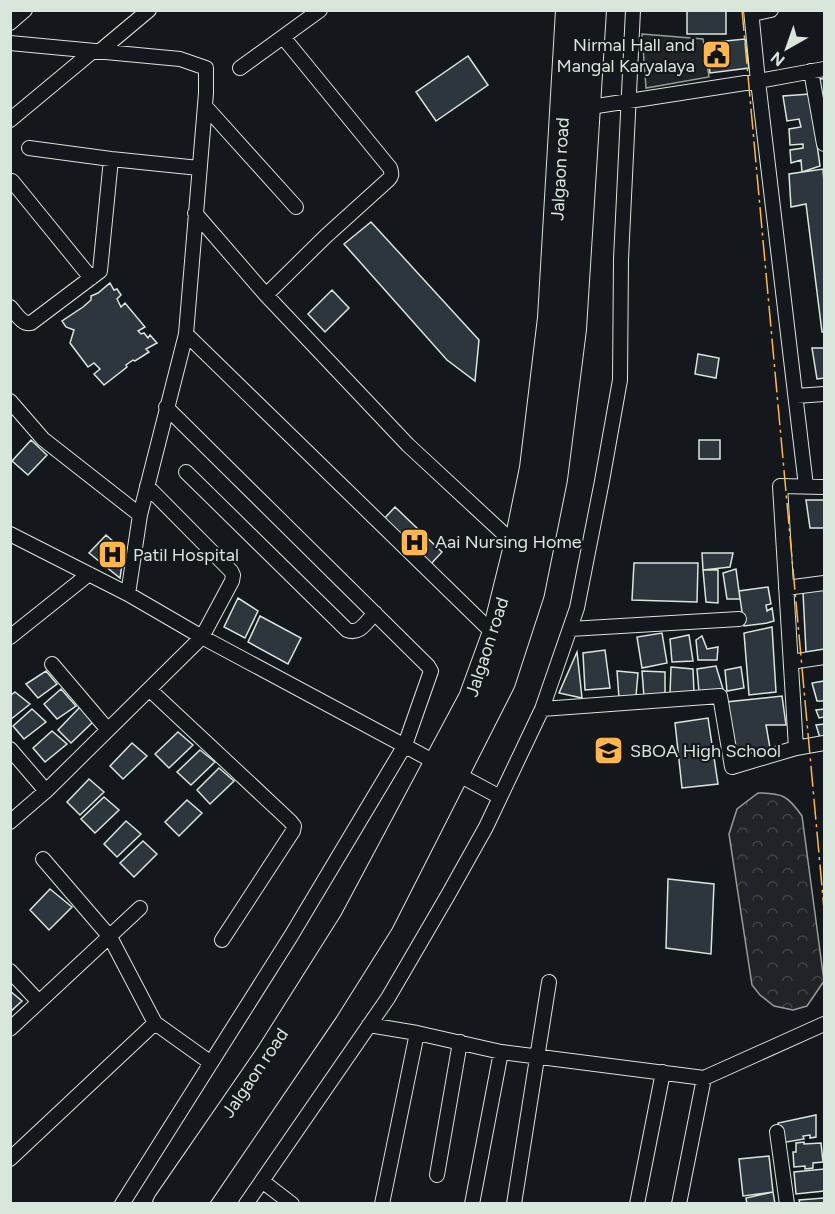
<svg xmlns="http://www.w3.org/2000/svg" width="835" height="1214" font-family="Figtree,sans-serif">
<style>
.grass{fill:#202428;stroke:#939e99;stroke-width:1.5}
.park{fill:url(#park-crowns);stroke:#939e99;stroke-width:1.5}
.building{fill:#2c363c;stroke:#d8e6dc;stroke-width:1.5}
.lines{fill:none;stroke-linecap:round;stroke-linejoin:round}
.street-casing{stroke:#d8e6dc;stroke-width:16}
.highway-casing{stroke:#d8e6dc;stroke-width:28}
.street{stroke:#14181c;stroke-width:14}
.highway{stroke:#14181c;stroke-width:26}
.power{stroke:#ffb74d;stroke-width:1.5;stroke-dasharray:21 4.5 3 4.5;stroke-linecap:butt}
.labels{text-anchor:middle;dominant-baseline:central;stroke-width:4.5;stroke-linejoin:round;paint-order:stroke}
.poi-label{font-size:18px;fill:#d8e6dc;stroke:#14181c;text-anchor:start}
.street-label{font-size:18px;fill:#d8e6dc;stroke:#14181c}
</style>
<defs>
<pattern id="park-crowns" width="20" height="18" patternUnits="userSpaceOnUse" patternTransform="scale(1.5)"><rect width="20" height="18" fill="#202428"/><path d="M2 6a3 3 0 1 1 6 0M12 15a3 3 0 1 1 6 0" fill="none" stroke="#404447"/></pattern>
</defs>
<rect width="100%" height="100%" fill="#14181c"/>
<path class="grass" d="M642,34L703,39L709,77L646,88Z"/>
<path class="park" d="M758,793C783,793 788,796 802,816L824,981L807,1006L793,1010L774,1006L760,995L752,985L729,834L737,809Z"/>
<path class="building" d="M687,10H726V34H687Z
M745,39L749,68L710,73L706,43Z
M468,56L488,85L436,121L416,92Z
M824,78V114L817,80Z
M810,94L820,166L802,172L801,160L791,163L790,150L803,148V144L790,145L789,129L801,127L799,119L787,121L783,96Z
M823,169L824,183V332H822L806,204L791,207L789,174Z
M371,222L479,340L475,381L447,360L344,244Z
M110,283L114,290L117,289L121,295L117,299L121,307L125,303L145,327L138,331L141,334L144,333L148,338L150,335L157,343L146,349L149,352L135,361L133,360L126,365L127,367L104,385L94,374L100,369L94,363L88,367L70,343L74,330L66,327L62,321L83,307L91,300V296L98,293Z
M332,290L349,308L325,332L308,314Z
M812,348H824V378L817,379Z
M698,354L719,358L716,378L695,374Z
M31,440L47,455L28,475L12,461Z
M699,440H720V459H699Z
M806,500H824V528H810Z
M395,507L442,552L429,566L382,521Z
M106,535L124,551L120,578L89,553Z
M702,553H733L730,567L703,570Z
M634,563H698L697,602L632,600Z
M736,569L740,599H727L723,573Z
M703,570H718V603L706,602Z
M768,587L771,604L766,605L767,611L772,608L774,621L767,623L744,626L739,591Z
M824,589V649L806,652L803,592Z
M238,598L258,611L245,638L224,627Z
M260,616L301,638L288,664L248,642Z
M772,627L776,692L749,695L744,633Z
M662,633L667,663L642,668L637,637Z
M689,635L693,661L672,662L670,639Z
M702,636L707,649L718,647L717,660H698L696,640Z
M605,650L610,688L585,690L583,653Z
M577,652L582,698L559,693Z
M716,666L723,689L699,692L697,669Z
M671,667L693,669L694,693L670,694Z
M741,667L744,688L727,691L725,670Z
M46,671L57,684L38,698L26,684Z
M617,671L638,673L636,696L619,698Z
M642,671L665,672V693L644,697Z
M824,681V701H817L812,683Z
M61,689L76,706L57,719L44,704Z
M15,692L30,704L10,720V696Z
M782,696L786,725H766L770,748L733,757L726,702Z
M80,707L95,720L71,743L58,730Z
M32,709L46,722L24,739L13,726Z
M824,709V717L819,718L816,710Z
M708,718L718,784L682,788L675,723Z
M824,724V737L820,738L816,725Z
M52,731L67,744L45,762L33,748Z
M178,732L193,745L169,768L155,754Z
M132,743L147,756L123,779L110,766Z
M200,750L215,762L191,785L177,772Z
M219,768L234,781L210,804L197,790Z
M89,779L104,792L80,815L67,802Z
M104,797L119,810L95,833L81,819Z
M187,800L202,813L179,836L165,822Z
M126,821L141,834L117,857L104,844Z
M143,841L157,854L134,877L120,863Z
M668,879L714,884L711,954L666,948Z
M50,889L72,907L49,930L30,910Z
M10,991L22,1001L10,1012Z
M816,1115V1137L810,1138V1135L803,1136L804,1139L781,1143L778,1123Z
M804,1142V1144L821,1143L823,1162L813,1163V1168L805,1169V1166L794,1167L793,1152H796V1143Z
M769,1156L773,1192L743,1196L739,1159Z
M824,1169V1191L796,1194L794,1172Z
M773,1192L775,1204H747L746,1198Z
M824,1198V1204H800L799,1200Z"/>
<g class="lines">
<defs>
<path id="street" d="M751,10L758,81L806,486
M752,14L771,10
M10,23L25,10
M10,43L180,59L206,68V93L186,334L495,635
M100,51L149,10
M240,68L320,10
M811,71L824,144
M205,106L296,207
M584,108L758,81L824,69
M10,120L93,51
M29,148L111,159L199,168
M12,181L91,278
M195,213L266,295L408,445L517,546
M266,295L326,236L388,180C392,176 392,174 390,168L283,37
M10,307C16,313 22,325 31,323L100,271L111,159
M796,396L824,394
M10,401L43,439L140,515
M186,472L347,630C360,635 366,622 375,613
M10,534L128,594L202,637L500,797
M786,588L824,583
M128,594L140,515L186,334
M570,629L739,619
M10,637L89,574
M791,662L824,657
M52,664L108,730
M150,690L290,821L294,826L293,831L222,940
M542,709L720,696L732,767L796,748L824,743
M796,748L780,486L824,487
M10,749L46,791
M10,822L46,791L202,637L232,581L233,575L231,571L147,486
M43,859L110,937L155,1023L211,1063
M10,971L39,1002
M369,1025L417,1033L501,1052L704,1078L824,1024
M10,1029L140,908
M777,1132L787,1204
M10,1159L155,1023
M437,1175L460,1042
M262,1181L292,1204
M122,1204L291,936L405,745L431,671L428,666L166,407
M246,1204L388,998L448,895L486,827L542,709L577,608L602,481L620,380L621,259L633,10
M382,1204L417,1033
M472,1204L501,1052
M514,1204L549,982
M637,1204L663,1072
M679,1204L704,1078"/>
<path id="highway" d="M166,1204L270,1053L352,923L472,698L495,635L517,546L533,468L551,318L569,10
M193,1204L325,1010L381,921L502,682L531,593L554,479L573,329L593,10"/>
</defs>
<use href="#street" class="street-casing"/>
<use href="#highway" class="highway-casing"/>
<use href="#street" class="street"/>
<use href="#highway" class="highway"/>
<path class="power" d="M742,10L824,909"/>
</g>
<defs>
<symbol id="civic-square" viewBox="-11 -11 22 22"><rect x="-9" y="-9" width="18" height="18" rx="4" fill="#ffb74d" stroke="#14181c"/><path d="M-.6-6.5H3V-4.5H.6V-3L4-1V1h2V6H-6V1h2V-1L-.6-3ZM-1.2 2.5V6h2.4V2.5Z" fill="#111"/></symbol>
<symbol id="hospital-square" viewBox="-11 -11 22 22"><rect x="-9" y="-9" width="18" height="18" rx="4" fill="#ffb74d" stroke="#14181c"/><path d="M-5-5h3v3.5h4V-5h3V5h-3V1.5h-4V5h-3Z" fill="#111"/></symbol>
<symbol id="school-square" viewBox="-11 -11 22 22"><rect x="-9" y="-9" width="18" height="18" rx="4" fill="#ffb74d" stroke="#14181c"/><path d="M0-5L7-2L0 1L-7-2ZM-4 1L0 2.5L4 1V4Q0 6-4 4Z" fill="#111"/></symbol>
</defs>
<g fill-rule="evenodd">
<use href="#civic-square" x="700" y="38" width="33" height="33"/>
<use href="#hospital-square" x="398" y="526" width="33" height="33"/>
<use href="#hospital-square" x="96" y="538" width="33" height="33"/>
<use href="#school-square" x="592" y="734" width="33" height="33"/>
</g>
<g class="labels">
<g class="poi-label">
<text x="695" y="45" text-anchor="end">Nirmal Hall and<tspan x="695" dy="21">Mangal Karyalaya</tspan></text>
<text x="435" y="542">Aai Nursing Home</text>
<text x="133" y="555">Patil Hospital</text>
<text x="630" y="751">SBOA High School</text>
</g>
<g class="street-label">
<text transform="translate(560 169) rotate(-87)">Jalgaon road</text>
<text transform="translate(487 647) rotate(-72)">Jalgaon road</text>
<text transform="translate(255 1073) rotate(-56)">Jalgaon road</text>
</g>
</g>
<rect width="835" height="1214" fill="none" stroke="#d8e6dc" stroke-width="24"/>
<g transform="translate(787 48) rotate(220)" stroke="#14181c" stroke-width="4.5" paint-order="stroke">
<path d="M0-4.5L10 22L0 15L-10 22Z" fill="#d8e6dc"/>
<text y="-9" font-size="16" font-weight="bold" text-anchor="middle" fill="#d8e6dc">N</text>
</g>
</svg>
